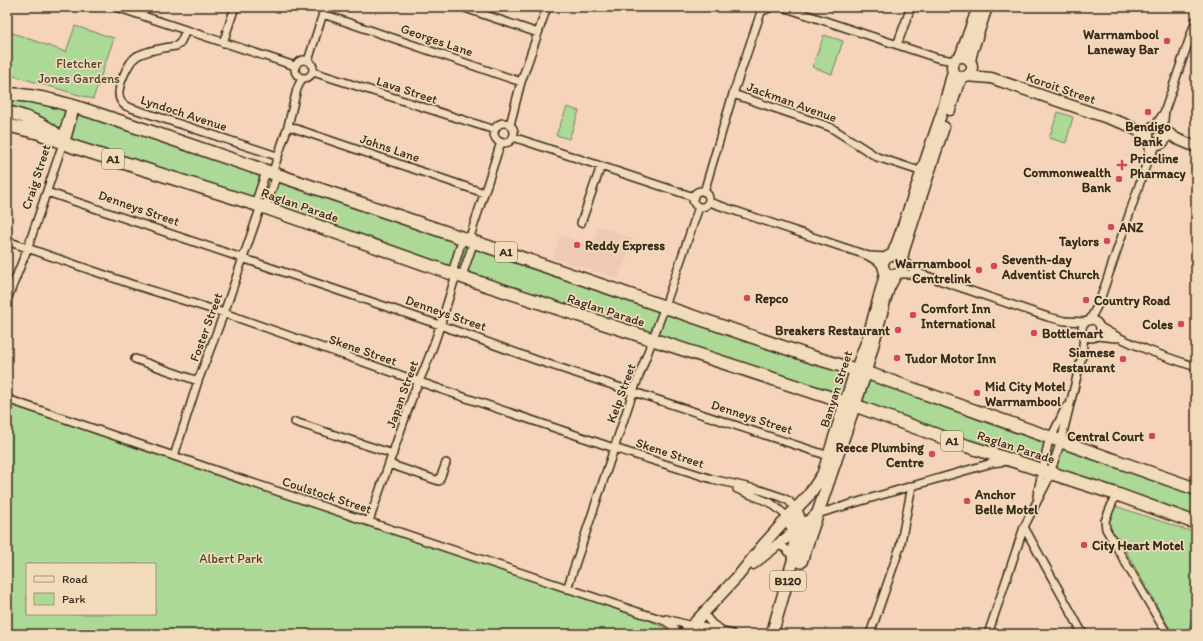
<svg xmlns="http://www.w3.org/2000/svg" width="1203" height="641" font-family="Itim,sans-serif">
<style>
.built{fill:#f0c8b6}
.green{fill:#add997;stroke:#74825a;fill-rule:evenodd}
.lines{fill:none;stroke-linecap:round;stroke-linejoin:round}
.street-casing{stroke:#3b2a1e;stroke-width:10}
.secondary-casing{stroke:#3b2a1e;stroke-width:13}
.primary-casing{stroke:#3b2a1e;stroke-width:14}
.highway-casing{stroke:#3b2a1e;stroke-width:15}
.street{stroke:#f1dbba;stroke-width:7}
.secondary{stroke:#f1dbba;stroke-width:10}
.primary{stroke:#f1dbba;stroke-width:11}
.highway{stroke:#f1dbba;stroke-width:12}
.poi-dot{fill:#d1495b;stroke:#f1dbba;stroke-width:1.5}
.labels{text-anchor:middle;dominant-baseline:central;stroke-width:3.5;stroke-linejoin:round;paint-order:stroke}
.shield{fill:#f1dbba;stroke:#725f4d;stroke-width:1}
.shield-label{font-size:12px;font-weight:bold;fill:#3b2a1e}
.poi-label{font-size:13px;font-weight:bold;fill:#3b2a1e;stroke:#f1dbba;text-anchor:start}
.street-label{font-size:13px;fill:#3b2a1e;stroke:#f1dbba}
.park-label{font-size:13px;fill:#4c4430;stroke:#f1dbba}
</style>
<rect width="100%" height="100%" fill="#f5d4bb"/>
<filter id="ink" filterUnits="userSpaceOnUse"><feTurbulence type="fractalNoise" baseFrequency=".025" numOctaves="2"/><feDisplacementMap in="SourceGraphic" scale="8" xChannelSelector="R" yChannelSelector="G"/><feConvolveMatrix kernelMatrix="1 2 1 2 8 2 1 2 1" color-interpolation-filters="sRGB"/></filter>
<g filter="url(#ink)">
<path class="built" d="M599,226L633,239L618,279L553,258L560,235L592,245Z"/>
<path class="green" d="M75,26L114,38L93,99L7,74V31L66,52Z
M824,35L843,41L832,74L812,67Z
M7,94L28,95L1196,489V523L7,125Z
M567,107L579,111L569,139L556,135Z
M1058,112L1073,117L1066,143L1049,138Z
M7,402L638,615L665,628L669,634H7ZM27,564H155V614H27Z
M1112,505L1196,533V605L1187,634H1173L1118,537L1113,536L1106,529Z"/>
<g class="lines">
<defs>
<path id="street" d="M116,7L295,66
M462,7L538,33
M759,7L765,10L771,7
M783,7L937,58L954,61
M323,14L521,82
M186,31L180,43L176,46C163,48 148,50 137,56C128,62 114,91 121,101C123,105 127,107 131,108L277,156
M223,43L235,7
M897,45L911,7
M295 69a9 9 0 1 1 18 0a9 9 0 1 1-18 0Z
M308,61L325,7
M313,72L495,130
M733,94L830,127L877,157L926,173
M494 133a10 10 0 1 1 20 0a10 10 0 1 1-20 0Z
M510,125L521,82L547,7
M288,126L484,193
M1155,126L1165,111
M1163,129L1165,110L1196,20
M513,137L694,197
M1148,160L1150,140
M272,174L288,126L297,89L302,78
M693 199a8 8 0 1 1 16 0a8 8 0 1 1-16 0Z
M47,192L440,325L536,360L829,456
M704,192L733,94L762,9
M709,202L866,255L877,261L883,266
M255,204L266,172
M265,208L277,175
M581,223L601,166
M469,240L501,142
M7,241L131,284L224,313L440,389L614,448L712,479L760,490L781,497L789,501L796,510
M870,256L887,257
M903,261L921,274
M452,273L463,237
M898,274H921L1048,317L1065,321L1086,322
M462,276L474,241
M7,300L28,247L63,143
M1082 329a9 9 0 1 1 18 0a9 9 0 1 1-18 0Z
M1089,321L1099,303L1147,162L1158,143
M1100,327C1130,345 1163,356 1196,367
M1096,336L1116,338
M135,359L198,381
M7,399L238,478L641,613C653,617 673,620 677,634
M295,422L393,454
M174,456L198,381L224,313L261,206
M389,464L439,481L446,463
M737,489L771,503L788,517
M1116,494L1105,521L1106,529L1167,634
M1037,496L1048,444L1066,407
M817,514L912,486L992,463L1007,461
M369,521L414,392C432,356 444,313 456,275
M1024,527L1083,634
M777,544C785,548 790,550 792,559
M567,589L633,392L665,306L699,207
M703,613L712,624L720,629
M666,619L692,626
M695,622L705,628L732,634
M870,634L900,547L912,486
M988,634L1024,527L1047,482L1061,441L1082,356L1084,334
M1193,634L1196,626"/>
<path id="secondary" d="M960,57L978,7
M952 67a10 10 0 1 1 20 0a10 10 0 1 1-20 0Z
M970,61L972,52L987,7
M966,76L991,78L1125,124L1148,136
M950,110L958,85L963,77
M1148 135a9 9 0 1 1 18 0a9 9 0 1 1-18 0Z
M1164,130L1177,139L1196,147
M883 265a10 10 0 1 1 20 0a10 10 0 1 1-20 0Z
M892,255L898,240L943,109L953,71
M902,259L904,250L944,127
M856,369L867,340L883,282L885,273L884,269
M866,372L886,298L889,288L896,275
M753,564L817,514
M684,634L739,575L762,546L788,517"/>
<path id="primary" d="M796,510L804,531V545
M801,562L866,372
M772,634L795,554L794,532L788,517L809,495L823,474L856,369"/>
<path id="highway" d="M7,94C47,95 85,110 122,122L812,357L873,375L1196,489
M7,112C25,116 43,123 57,135
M7,125L39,133L74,147L261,206L456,275L862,408L967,446L1116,494L1196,523
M63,143L73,107"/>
</defs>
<use href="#street" class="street-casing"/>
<use href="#secondary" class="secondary-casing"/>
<use href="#primary" class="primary-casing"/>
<use href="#highway" class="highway-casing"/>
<use href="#street" class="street"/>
<use href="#secondary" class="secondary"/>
<use href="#primary" class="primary"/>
<use href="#highway" class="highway"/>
</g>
</g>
<g class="poi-dot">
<circle cx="1167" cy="41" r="4"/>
<circle cx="1148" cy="112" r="4"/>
<path d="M1120 159h4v4h4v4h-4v4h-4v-4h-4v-4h4z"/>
<circle cx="1119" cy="179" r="4"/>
<circle cx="1111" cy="227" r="4"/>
<circle cx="1107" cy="241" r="4"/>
<circle cx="577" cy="245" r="4"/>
<circle cx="994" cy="266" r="4"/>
<circle cx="979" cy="270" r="4"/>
<circle cx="747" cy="298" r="4"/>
<circle cx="1086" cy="300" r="4"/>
<circle cx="913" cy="315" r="4"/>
<circle cx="1181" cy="324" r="4"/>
<circle cx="898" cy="330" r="4"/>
<circle cx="1034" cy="333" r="4"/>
<circle cx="897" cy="358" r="4"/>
<circle cx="1123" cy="359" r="4"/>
<circle cx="977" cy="393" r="4"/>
<circle cx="1152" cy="436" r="4"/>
<circle cx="932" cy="454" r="4"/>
<circle cx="967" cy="501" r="4"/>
<circle cx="1084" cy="545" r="4"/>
</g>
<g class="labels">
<g class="shield">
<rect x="102" y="149" width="22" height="20" rx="3"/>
<rect x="495" y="242" width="22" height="20" rx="3"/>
<rect x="941" y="431" width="22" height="20" rx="3"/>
<rect x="770" y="571" width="36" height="20" rx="3"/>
</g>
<g class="shield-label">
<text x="113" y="159">A1</text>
<text x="506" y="252">A1</text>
<text x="952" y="441">A1</text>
<text x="788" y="581">B120</text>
</g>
<g class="poi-label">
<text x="1159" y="34" text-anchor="end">Warrnambool<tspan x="1159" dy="15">Laneway Bar</tspan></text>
<text x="1148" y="126" text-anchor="middle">Bendigo<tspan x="1148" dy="15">Bank</tspan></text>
<text x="1130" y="158">Priceline<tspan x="1130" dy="15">Pharmacy</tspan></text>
<text x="1111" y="172" text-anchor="end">Commonwealth<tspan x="1111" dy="15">Bank</tspan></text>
<text x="1119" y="227">ANZ</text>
<text x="1099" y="241" text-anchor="end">Taylors</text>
<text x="585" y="245">Reddy Express</text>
<text x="1002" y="259">Seventh-day<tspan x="1002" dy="15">Adventist Church</tspan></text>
<text x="971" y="263" text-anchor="end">Warrnambool<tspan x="971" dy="15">Centrelink</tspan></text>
<text x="755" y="298">Repco</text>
<text x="1094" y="300">Country Road</text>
<text x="921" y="308">Comfort Inn<tspan x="921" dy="15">International</tspan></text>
<text x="1173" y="324" text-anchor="end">Coles</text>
<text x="890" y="330" text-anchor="end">Breakers Restaurant</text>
<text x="1042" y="333">Bottlemart</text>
<text x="1115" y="352" text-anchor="end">Siamese<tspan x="1115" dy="15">Restaurant</tspan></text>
<text x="905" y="358">Tudor Motor Inn</text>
<text x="985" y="386">Mid City Motel<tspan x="985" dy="15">Warrnambool</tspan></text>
<text x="1144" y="436" text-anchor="end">Central Court</text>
<text x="924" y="447" text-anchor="end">Reece Plumbing<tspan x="924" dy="15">Centre</tspan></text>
<text x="975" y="494">Anchor<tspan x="975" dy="15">Belle Motel</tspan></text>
<text x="1092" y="545">City Heart Motel</text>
</g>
<g class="street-label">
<text transform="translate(437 40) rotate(19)">Georges Lane</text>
<text transform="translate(1061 88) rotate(19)">Koroit Street</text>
<text transform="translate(407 90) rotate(18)">Lava Street</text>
<text transform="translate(792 102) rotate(20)">Jackman Avenue</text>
<text transform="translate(184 113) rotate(18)">Lyndoch Avenue</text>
<text transform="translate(390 148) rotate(19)">Johns Lane</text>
<text transform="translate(36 177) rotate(-72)">Craig Street</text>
<text transform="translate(300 205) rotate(19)">Raglan Parade</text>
<text transform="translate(139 208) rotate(19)">Denneys Street</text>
<text transform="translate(606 310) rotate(18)">Raglan Parade</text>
<text transform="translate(446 313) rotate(19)">Denneys Street</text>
<text transform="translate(206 327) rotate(-70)">Foster Street</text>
<text transform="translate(363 350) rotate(19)">Skene Street</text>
<text transform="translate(836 389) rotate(-72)">Banyan Street</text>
<text transform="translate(621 393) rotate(-70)">Kelp Street</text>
<text transform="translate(402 394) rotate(-70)">Japan Street</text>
<text transform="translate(752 417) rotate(18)">Denneys Street</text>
<text transform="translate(1016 447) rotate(18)">Raglan Parade</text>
<text transform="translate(670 453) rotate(18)">Skene Street</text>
<text transform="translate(327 495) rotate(18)">Coulstock Street</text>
</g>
<g class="park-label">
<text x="79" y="63">Fletcher<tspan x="79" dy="15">Jones Gardens</tspan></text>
<text x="231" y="558">Albert Park</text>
</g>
</g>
<rect width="1203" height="641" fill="none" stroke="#f1dbba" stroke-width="24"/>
<rect x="12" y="12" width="1179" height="617" fill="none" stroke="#3b2a1e" stroke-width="1.5" filter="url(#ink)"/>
<rect x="26" y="563" width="130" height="52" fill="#f1dbba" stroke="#a8947c"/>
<rect x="34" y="576" width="20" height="6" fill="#f1dbba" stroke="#a8947c"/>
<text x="62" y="583" font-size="12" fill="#3b2a1e">Road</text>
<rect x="34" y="593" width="20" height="12" fill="#add997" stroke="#a8947c"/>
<text x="62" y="603" font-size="12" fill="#3b2a1e">Park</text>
</svg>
